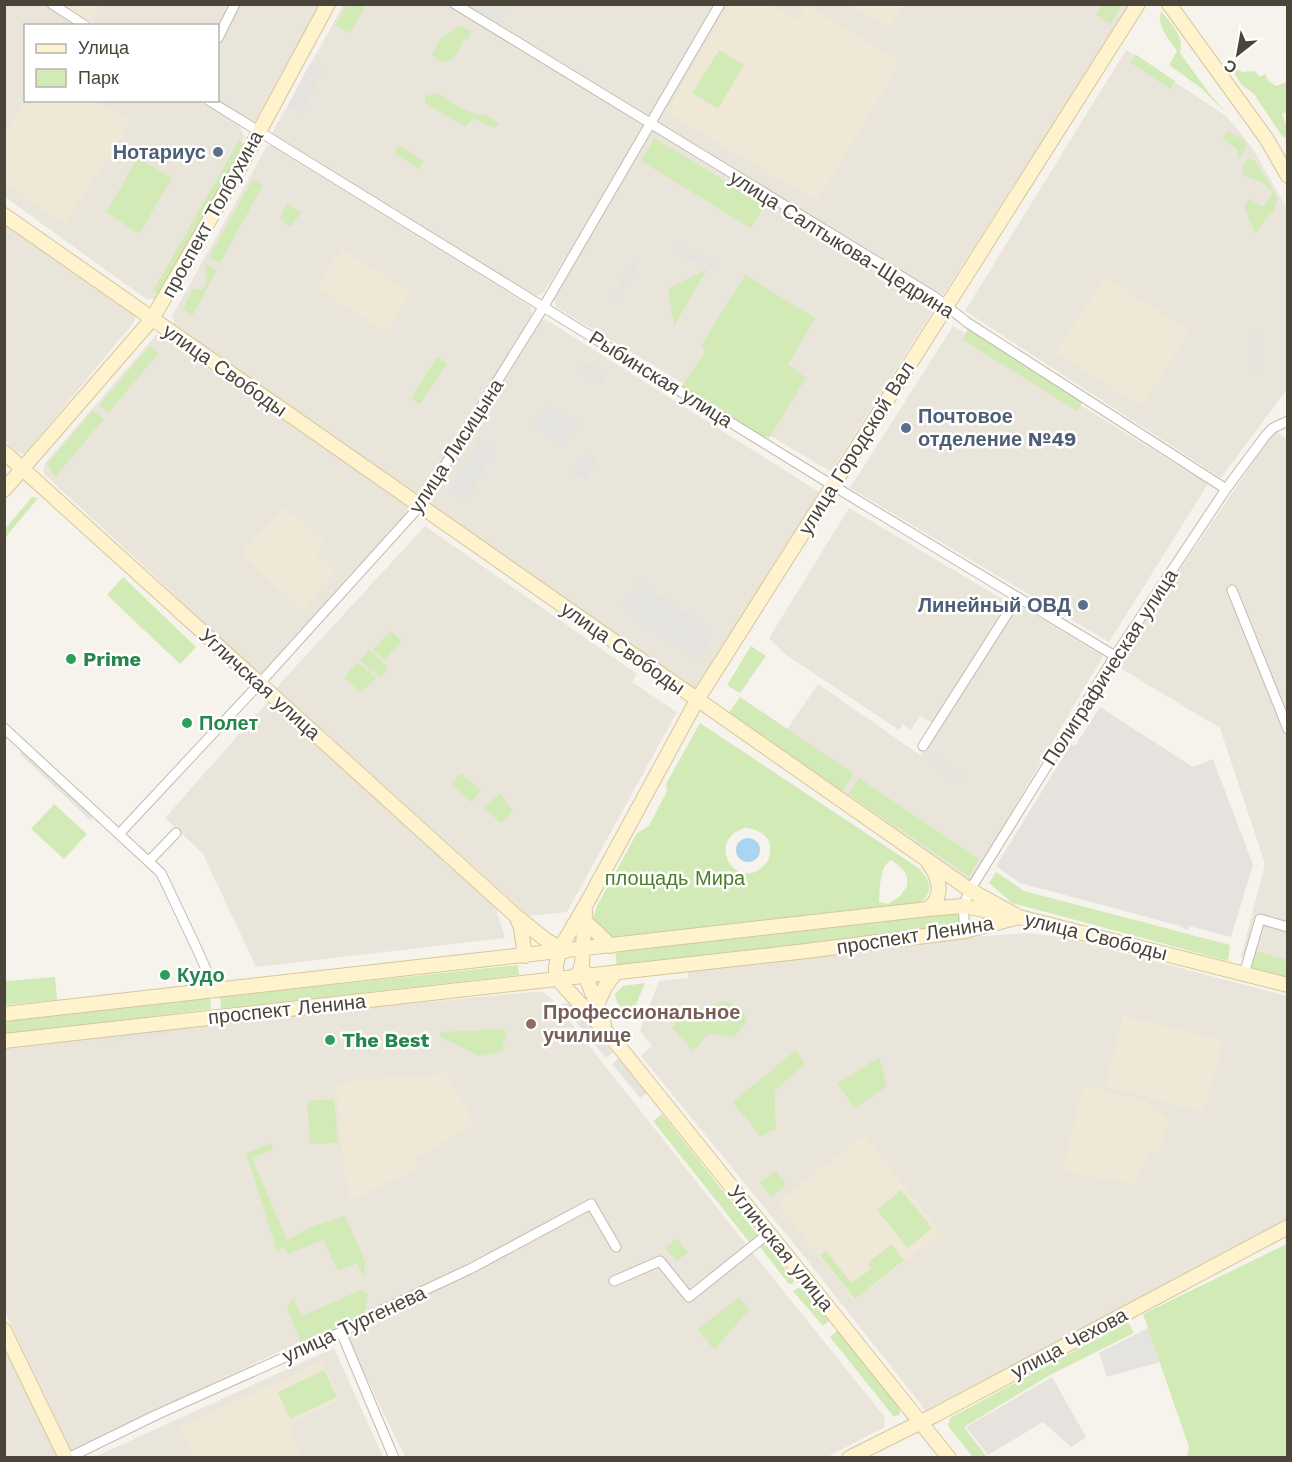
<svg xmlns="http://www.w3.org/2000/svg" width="1292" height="1462" font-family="'Work Sans',sans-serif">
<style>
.residential{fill:#eae5da}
.industrial{fill:#e6e2dd}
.education{fill:#efe8d6}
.green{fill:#d2eab5;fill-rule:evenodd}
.parking{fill:#e5e3e0}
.water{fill:#a9d4f2}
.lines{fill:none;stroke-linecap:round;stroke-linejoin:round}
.street-casing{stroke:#c2bbae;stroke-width:11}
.secondary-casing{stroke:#d6c79b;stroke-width:16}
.street{stroke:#fff;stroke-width:9}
.secondary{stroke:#fff3cd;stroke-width:14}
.service-dot{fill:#5c6f8a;stroke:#fff;stroke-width:2}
.leisure-dot{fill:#2e9e5b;stroke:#fff;stroke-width:2}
.education-dot{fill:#8d6e63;stroke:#fff;stroke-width:2}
.labels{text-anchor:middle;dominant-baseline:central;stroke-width:5;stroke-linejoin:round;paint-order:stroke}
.service-label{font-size:20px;font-weight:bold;fill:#4e5e75;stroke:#fff;text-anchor:end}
.street-label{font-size:20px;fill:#4b4439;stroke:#fff}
.leisure-label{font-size:20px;font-weight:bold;fill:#27864d;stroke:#fff;text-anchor:start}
.park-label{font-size:20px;fill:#4a7f2a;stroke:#fff}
.education-label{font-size:20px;font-weight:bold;fill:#785e54;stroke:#fff;text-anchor:start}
</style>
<rect width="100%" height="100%" fill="#f6f3ec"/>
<path class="residential" d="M344,4L448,5L649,124L544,292L536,296L272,133Z
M5,5H46L79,25L26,26V100L198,101L240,127L245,137L156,299H146L5,197Z
M63,5H323L254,123L217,101L218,26L97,25Z
M463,5H714L650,121Z
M724,5H1129L943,295L657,122Z
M1126,50L1226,116L1252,147L1287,209V389L1221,478L965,311Z
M653,130L929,301L934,309L831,472L556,307L553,297Z
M267,146H272L530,306L533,316L417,503L175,325L172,316Z
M5,224L132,311L136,315L134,322L25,454L18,453L5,441Z
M545,319L819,492L696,700L421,509L537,321Z
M953,326L1208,484L1109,642L850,488Z
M156,335H161L414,506L261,677L160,581L45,475L43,470L45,463Z
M1275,430L1288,441L1287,969L1241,957L1265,864L1220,728L1115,665Z
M849,508L1009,603L933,723L920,716L911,730L903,724L899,730L786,655L769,638Z
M425,526L637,674L632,682L677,712L567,912L529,916L276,688Z
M1018,604L1103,656L969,885L778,743L818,684L920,755Z
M271,698L496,908L505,938L256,967L203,854L165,818Z
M1028,933L1066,938L1287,996V1223L926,1411L799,1250L641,1056L652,1046L640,1030L659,981L688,978V969L952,938Z
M532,992H543L552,999L753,1253L884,1416L885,1427L827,1457H405L340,1323L71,1450L5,1312V1049L220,1022Z
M4,1348L58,1457H5Z
M334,1348L383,1457L92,1458Z"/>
<path class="industrial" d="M1255,332H1262V372H1254Z
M1100,707L1193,767L1213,759L1253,865L1231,937L1189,926L1188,930L1177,925L1020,883L996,866L1071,744L1075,746Z
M933,756L964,777L960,782L929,761Z
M1052,1377L1086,1437L1071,1447L1043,1422L988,1455L966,1427Z"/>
<path class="education" d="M64,5L101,4V5L91,21Z
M729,5H771L796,20L806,5L900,62L817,201L666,112Z
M849,5H905L889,27Z
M27,100L97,101L131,122L64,224L5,183V132Z
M341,248L410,293L386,332L317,288Z
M1105,277L1190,332L1141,407L1056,352Z
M284,507L324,542L315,553L336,571L302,610L240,554Z
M1123,1016L1223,1041L1204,1112L1105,1086Z
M447,1073L474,1124L413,1160L417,1168L350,1201L342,1153L336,1083Z
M1084,1085L1146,1101L1169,1122L1158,1151H1148L1136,1184L1062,1172Z
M864,1135L941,1233L854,1301L777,1203Z
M323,1361L340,1400L288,1425L303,1457H194L180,1427Z"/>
<path class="green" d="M346,5H366L350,33L335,25Z
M1102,5H1122L1110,24L1096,15Z
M1161,11C1171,24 1185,36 1180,53L1209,93L1228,115L1201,88L1169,65L1177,51C1169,39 1156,26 1161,11Z
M459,26L471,31L468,39H463C460,55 446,72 432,54L441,38Z
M719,50L744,65L718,109L692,93Z
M1135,54L1175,81L1170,89L1131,63Z
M1230,66L1243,72L1255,71L1259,77L1266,74L1268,81L1276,86L1287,82V112L1282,114L1287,128V138L1282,136L1254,94L1241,84Z
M438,93C446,98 454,104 463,109C476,116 490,112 499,125L494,128L474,118L465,127L425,103L426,96Z
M1228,131L1238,138L1240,136L1247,144L1245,150L1237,160L1238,150L1223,138Z
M654,138L765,205L751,228L641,161Z
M239,140L245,145L159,294L153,291Z
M399,145L424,161L419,169L394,153Z
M138,158L172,178L139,234L106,212Z
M1249,159L1255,161L1274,192L1277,200L1274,210L1255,233L1244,207L1249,199L1261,206H1264L1273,192L1263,183L1243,175V164Z
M253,179L263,185L220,263L209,257Z
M287,203L301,212L291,227L280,218Z
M205,264L217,270L192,316L183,309L192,290L203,289L207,282Z
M707,269L674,326L668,289Z
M745,275L815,318L788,364L806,378L769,438L765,436V439L724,414L725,412L714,405L712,408L685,390L686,389L682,386L706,351L701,346Z
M968,329L1083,401L1077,411L963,340Z
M150,345L159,353L108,413L99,405Z
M437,357L447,364L420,404L411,398Z
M93,410L104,419L55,477L51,471L48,463Z
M32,497L38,498L5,538V529Z
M123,577L196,647L180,664L107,595Z
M391,631L402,641L390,654L386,661L373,650Z
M751,646L766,656L740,693L727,685Z
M369,650L387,666L386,671L380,677L372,670L370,673L377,678L361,692L344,678L357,662L368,671L370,669L360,660Z
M740,697L854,774L841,793L728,714Z
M700,723L917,867C932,881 934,891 919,905L617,940L608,939L592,921L596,908L637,833L649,826L667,791L666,784ZM744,828C758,828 773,837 770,853C769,860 766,865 760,869C734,888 706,841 744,828ZM891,860C901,867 909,872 907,886L900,896L888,904L879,902C880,890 879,867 891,860Z
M461,773L481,791L471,802L451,784Z
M859,778L979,859L969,876L848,794Z
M500,793L513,811L501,823L484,808Z
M54,804L87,834L64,859L31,829Z
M996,872L1024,891L1230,945L1228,961L1012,903L989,883Z
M957,912L960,915V923L954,927L617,967L615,950Z
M1255,951L1287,960V979L1250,969Z
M518,965L519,975L221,1009L220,997Z
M55,977L57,1000L5,1005V981Z
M645,983L630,1019L617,1002L615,994L623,986Z
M210,998L211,1009L5,1035L4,1021Z
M725,1001L740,1007L747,1021L734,1037L709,1033L693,1051L672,1027L686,1012L691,1018L698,1020L705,1006Z
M505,1029L506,1038L503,1042V1051L480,1056L441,1037L440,1032Z
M796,1050L805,1064L774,1091L776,1129L760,1136L733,1102Z
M879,1057L887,1086L855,1108L837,1084Z
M334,1099L338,1143L310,1144L307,1101Z
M662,1114L758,1235L757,1238L750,1243L653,1121Z
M271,1143L273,1149L252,1158L287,1240L313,1226L345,1216L365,1261L364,1278L357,1263L338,1271L323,1240L288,1254L284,1248L277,1250L246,1153Z
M775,1171L786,1184L772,1197L760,1183Z
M901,1190L932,1228L908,1248L877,1210Z
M677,1238L688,1252L677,1261L665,1248Z
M891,1244L904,1260L855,1299L820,1255L826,1251L851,1283L871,1269L868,1263Z
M1287,1244V1457H1187L1189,1447L1143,1314Z
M764,1245L768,1247L794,1280L793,1284H789L760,1247Z
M798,1288L804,1289L830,1320L823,1326L793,1291Z
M361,1290L368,1294L364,1316L301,1344L287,1308L293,1298L302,1316Z
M739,1297L749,1310L714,1350L698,1329Z
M1128,1322L1134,1333L1050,1375L964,1427L987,1457H973L948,1426L950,1418Z
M838,1330L898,1406L900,1411V1414L894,1417L830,1337Z
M324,1370L337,1397L290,1419L278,1392Z"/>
<path class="parking" d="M455,5H490L505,14L495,29Z
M310,63L323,70L302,113L288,106Z
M679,243L702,257L717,266L707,269L675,250Z
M634,260L638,263L616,302L611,299Z
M586,363L607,376L602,384L581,372Z
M546,404L578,423L565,445L533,426Z
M479,439L496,450L465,501L448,491Z
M586,453L598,460L586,480L574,473Z
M639,582L699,622L697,626L712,637L697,660L637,620L639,616L623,605Z
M26,748L97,812L90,820L20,754Z
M571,1002L613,1052L606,1058L561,1004Z
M168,1028V1035L99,1042L97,1038Z
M619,1058L648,1092L640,1098L612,1064Z
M1148,1328L1160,1362L1107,1377L1099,1353Z"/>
<path class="water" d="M736 850a12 12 0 1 1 24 0a12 12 0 1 1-24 0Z"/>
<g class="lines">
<defs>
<path id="street" d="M52,4L86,26
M455,4L935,297L968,323L1226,489
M218,38L235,4
M208,100L832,485L1115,656
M1232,590L1288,729
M4,728L161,873L197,949L210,978L212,991
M923,746L1018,597
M120,833L260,683L419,507L544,306L720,4
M149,861L176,833
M965,931L963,906L970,890L1115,656L1226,489L1266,435L1273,428L1288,421
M1244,974L1260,919L1288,927
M614,1281L660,1261L689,1297L769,1233
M341,1332L394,1458
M68,1458L156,1415L352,1327L382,1310L470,1269L591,1204L616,1247"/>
<path id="secondary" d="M1169,4L1266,138L1288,176
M4,215L970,890L1019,917L1288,985
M4,452L516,916L546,940L565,951
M4,490L152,319L240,167L328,4
M928,909C944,897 940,878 929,864
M517,918L521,928L525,956
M583,919L611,946
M583,969L604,1024
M573,977L579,973L582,964L585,911
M596,1007L605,987L616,972
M4,1014L928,909L963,906L1006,914
M4,1041L798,952L965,931L1019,917
M4,1330L66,1458
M849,1458L937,1414L1288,1227
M949,1458L613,1039L561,983L556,975V966L560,949L589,899L697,700L1138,4"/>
</defs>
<use href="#street" class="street-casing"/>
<use href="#secondary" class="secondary-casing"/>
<use href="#street" class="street"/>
<use href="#secondary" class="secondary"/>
</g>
<g class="service-dot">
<circle cx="218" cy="152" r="6"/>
<circle cx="906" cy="428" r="6"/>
<circle cx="1083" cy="605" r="6"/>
</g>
<g class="leisure-dot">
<circle cx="71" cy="659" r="6"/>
<circle cx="187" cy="723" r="6"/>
<circle cx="165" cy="975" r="6"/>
<circle cx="330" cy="1040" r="6"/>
</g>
<circle class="education-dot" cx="531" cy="1024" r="6"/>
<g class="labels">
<g class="service-label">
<text x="206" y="152">Нотариус</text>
<text x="918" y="416" text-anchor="start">Почтовое<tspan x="918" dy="23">отделение №49</tspan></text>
<text x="1071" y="605">Линейный ОВД</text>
</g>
<g class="street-label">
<text transform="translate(212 214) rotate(-61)">проспект Толбухина</text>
<text transform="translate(842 244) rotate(32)">улица Салтыкова-Щедрина</text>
<text transform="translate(225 370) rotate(35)">улица Свободы</text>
<text transform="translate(661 379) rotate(32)">Рыбинская улица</text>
<text transform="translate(456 446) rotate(-57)">улица Лисицына</text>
<text transform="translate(856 448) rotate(-58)">улица Городской Вал</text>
<text transform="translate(623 648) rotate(35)">улица Свободы</text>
<text transform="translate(1110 667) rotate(-57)">Полиграфическая улица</text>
<text transform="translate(260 684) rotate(42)">Угличская улица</text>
<text transform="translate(915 935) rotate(-9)">проспект Ленина</text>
<text transform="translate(1096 936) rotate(14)">улица Свободы</text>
<text transform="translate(287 1009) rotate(-6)">проспект Ленина</text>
<text transform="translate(781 1248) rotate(51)">Угличская улица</text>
<text transform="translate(354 1324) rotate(-25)">улица Тургенева</text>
<text transform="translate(1069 1343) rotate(-28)">улица Чехова</text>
</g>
<g class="leisure-label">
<text x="83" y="659">Prime</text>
<text x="199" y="723">Полет</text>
<text x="177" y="975">Кудо</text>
<text x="342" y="1040">The Best</text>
</g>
<g class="park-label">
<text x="675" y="878">площадь Мира</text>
</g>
<g class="education-label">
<text x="543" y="1012">Профессиональное<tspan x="543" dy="23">училище</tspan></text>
</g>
</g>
<rect width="1292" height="1462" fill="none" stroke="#4b4439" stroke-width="12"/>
<rect x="24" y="24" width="195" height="78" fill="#ffffff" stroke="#b7b4b0" stroke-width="1.5"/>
<rect x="36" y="44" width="30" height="9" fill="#fff3cd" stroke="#b7b4b0" stroke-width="1.5"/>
<text x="78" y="54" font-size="18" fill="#4b4439">Улица</text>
<rect x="36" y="69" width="30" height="18" fill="#d2eab5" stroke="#b7b4b0" stroke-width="1.5"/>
<text x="78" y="84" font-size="18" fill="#4b4439">Парк</text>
<g transform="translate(1238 54) rotate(211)" stroke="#ffffff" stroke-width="4.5" paint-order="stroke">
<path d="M0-4.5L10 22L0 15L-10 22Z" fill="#4b4439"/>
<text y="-9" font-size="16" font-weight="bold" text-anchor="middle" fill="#4b4439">С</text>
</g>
</svg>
